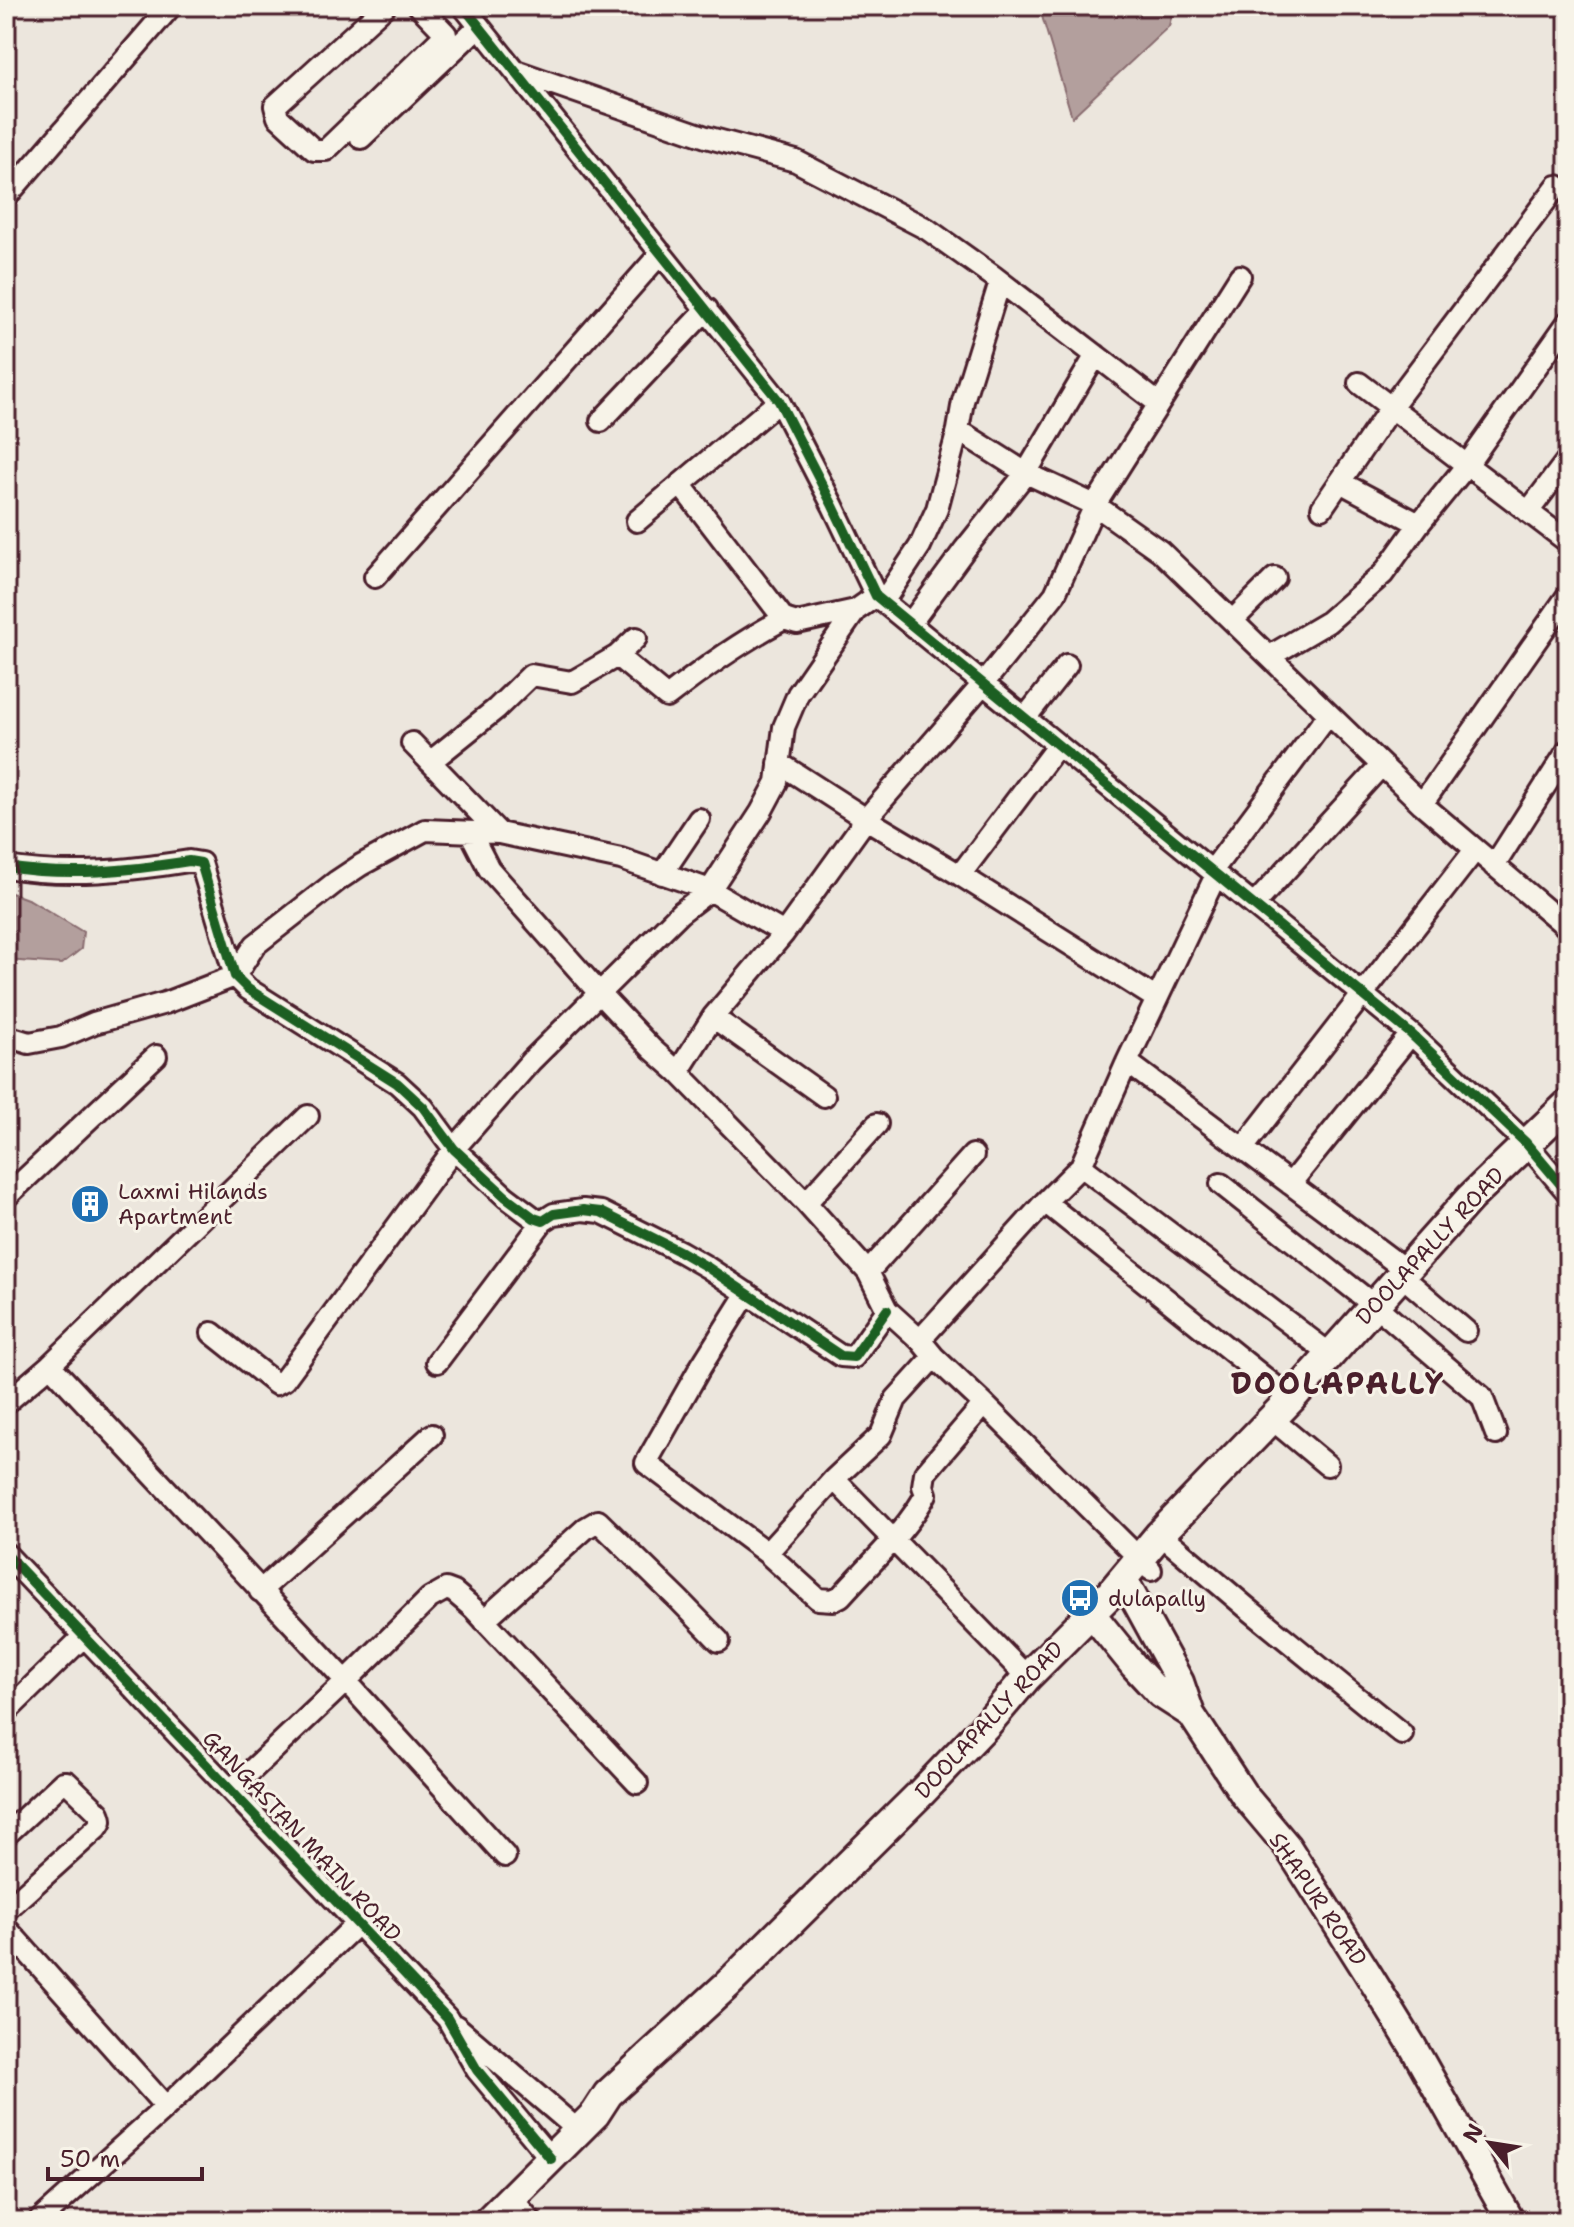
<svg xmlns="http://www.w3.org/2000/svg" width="1574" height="2227" font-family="'Shantell Sans',sans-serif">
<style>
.water{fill:#b39f9d;stroke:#896c6f;stroke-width:2}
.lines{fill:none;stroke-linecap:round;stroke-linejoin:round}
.minor-casing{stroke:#4a1f2b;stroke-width:26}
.tertiary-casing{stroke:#4a1f2b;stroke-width:32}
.secondary-casing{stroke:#4a1f2b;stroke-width:34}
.minor{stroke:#f7f3e8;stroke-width:20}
.tertiary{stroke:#f7f3e8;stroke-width:26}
.secondary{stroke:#f7f3e8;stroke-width:28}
.cycleway-casing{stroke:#f7f3e8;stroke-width:15}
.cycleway{stroke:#1b5e20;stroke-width:10}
.labels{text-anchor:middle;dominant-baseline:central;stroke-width:6;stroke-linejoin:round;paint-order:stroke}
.poi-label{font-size:22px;fill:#4a1f2b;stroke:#f7f3e8;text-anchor:start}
.street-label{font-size:22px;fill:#4a1f2b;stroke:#f7f3e8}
.district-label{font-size:30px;font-weight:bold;letter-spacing:2px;fill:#4a1f2b;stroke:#f7f3e8}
</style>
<rect width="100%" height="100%" fill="#ece6dd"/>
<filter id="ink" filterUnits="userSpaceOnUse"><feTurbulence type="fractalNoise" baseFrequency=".0125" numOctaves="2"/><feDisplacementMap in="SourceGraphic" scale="16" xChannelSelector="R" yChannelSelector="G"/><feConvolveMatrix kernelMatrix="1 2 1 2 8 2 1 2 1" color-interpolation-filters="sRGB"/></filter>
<g filter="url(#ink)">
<path class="water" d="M1039,6H1174L1169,26L1072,117Z
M6,891L30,900L83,932L81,949L62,964L6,960Z"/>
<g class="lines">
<defs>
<path id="minor" d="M385,6L275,106L278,117L314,150H326L446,34L419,6
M463,6L779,401L833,506L876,596L1411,1034L1526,1143L1568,1193
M516,71L706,137L796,161L927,229L993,276L1158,403
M361,138L479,26
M6,197L171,6
M1359,383L1568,542
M601,421L707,309
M958,430L1026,473L1096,355
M1340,482L1419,524
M680,484L784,619L797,623L856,610
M1322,508L1391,407L1557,186
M1528,512L1568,459
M637,521L779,401
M375,577L661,253
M883,602L920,546L937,509L958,430L963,401L1000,282
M1233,620L1275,578
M910,624L965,549L1026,473L1095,505L1160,551L1422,804L1568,928
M617,656L667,697C704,668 742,641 784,619
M1270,656L1328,622L1383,574L1419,524L1467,465L1568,322
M1025,718L1067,665
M412,743L499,833
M430,762L496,709L531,675L572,682L617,656L636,638
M779,763L866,819L960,875L1157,999
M1422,804L1568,595
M470,832L489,869L600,994L652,1049L678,1072L806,1203L868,1272L887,1310L920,1340L934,1357L984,1404L1151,1570
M1494,866L1568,750
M6,867C69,877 127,871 189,861L201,863L235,976L248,989L397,1083L423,1107L454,1149L506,1197L534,1218L543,1221L554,1214L583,1210L601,1212L681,1252L707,1267L841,1356L854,1357L887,1310
M1212,871L1328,715
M662,874L699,819
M960,875L1058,745
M1254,905L1381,766
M713,1017L824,1096
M6,1036L29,1043L61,1037L94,1023L165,1003L235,976L255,945L337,881L361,865L425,830L499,833L621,859L710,890L784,933
M1127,1062L1407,1271
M678,1072L713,1017L784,933L866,819L983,684L1055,594L1095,505L1240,276
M1243,1148L1475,850
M1081,1166L1330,1354
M1221,1184L1375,1306
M1290,1184L1411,1034
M6,1197L156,1056
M1045,1202L1291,1399
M806,1203L877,1124
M868,1272L973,1155
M1410,1283L1466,1331
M747,1293L700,1368L646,1463L767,1553L818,1599L833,1600L841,1596C869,1564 907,1531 926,1494L923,1486L925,1473L984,1404
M1383,1312L1482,1397L1496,1434
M212,1333L276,1384L284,1380L454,1149L531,1061L680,913L710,890L761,812L777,782L784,727L798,694L856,610L876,596
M920,1340L1045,1202L1081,1166L1127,1062L1216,875
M934,1357L896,1399L881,1435L834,1479L1027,1677
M437,1362L543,1221
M50,1365L346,1681L505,1856
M6,1403L50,1365L308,1116
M1279,1425L1327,1465
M1160,1534L1246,1607L1402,1734
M767,1553L834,1479
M6,1554L447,2018L477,2070L551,2159
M260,1591L432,1435
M484,1620L586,1528L598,1521L680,1601L719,1641
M6,1712L83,1637
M232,1789L346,1681L430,1598L446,1589L454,1592L474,1609L637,1783
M6,1835L63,1782H67L99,1813C102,1820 102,1822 97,1828L6,1910
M6,1928L166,2107
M456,2026L579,2131
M512,2199L531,2221
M39,2221L166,2107L357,1924"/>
<path id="tertiary" d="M1123,1578L1180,1682L1191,1714L1244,1795L1287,1846L1367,1972L1412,2045L1511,2221
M1092,1614L1134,1666L1160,1694L1191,1714"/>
<path id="secondary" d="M488,2221L595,2114L608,2094L727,1985L921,1793L988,1723L1027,1677L1110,1594L1160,1534L1291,1399L1470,1198L1568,1104"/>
</defs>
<use href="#minor" class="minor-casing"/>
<use href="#tertiary" class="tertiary-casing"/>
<use href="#secondary" class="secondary-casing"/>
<use href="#minor" class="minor"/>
<use href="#tertiary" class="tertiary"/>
<use href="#secondary" class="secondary"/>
<defs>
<path id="cycleway" d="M463,6L779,401L833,506L876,596L1411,1034L1526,1143L1568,1193
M6,867C69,877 127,871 189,861L201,863L235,976L248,989L397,1083L423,1107L454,1149L506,1197L534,1218L543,1221L554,1214L583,1210L601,1212L681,1252L707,1267L841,1356L854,1357L887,1310
M6,1554L447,2018L477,2070L551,2159"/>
</defs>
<use href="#cycleway" class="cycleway-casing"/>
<use href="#cycleway" class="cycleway"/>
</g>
</g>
<defs>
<symbol id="building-disc" viewBox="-11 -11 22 22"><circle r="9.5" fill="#1f6fb2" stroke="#f7f3e8"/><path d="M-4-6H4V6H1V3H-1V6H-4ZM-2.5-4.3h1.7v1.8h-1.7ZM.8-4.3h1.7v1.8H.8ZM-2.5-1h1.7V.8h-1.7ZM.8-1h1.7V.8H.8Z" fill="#fff"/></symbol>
<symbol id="bus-disc" viewBox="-11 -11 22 22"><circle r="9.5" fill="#1f6fb2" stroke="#f7f3e8"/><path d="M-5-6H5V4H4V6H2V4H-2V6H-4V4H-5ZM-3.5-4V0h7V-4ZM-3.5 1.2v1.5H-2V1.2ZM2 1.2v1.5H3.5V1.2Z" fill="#fff"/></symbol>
</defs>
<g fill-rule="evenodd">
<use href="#building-disc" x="68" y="1182" width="44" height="44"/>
<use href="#bus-disc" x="1058" y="1576" width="44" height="44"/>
</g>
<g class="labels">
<g class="poi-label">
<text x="118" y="1191">Laxmi Hilands<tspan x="118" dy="25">Apartment</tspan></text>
<text x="1108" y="1598">dulapally</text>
</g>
<g class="street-label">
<text transform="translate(1430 1246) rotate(-47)">DOOLAPALLY ROAD</text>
<text transform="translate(989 1720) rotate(-47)">DOOLAPALLY ROAD</text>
<text transform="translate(302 1836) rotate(47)">GANGASTAN MAIN ROAD</text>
<text transform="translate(1318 1899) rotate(56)">SHAPUR ROAD</text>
</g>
<g class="district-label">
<text x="1338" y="1383">DOOLAPALLY</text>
</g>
</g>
<rect width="1574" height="2227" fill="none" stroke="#f7f3e8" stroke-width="32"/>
<rect x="16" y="16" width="1542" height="2195" fill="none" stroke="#4a1f2b" stroke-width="3" filter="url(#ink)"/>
<g transform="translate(1490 2143) rotate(300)" stroke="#f7f3e8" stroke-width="6" paint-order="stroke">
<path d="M0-6L14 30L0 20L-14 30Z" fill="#4a1f2b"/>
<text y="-12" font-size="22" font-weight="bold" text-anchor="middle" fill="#4a1f2b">N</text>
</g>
<path d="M48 2167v12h154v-12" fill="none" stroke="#4a1f2b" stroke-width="4"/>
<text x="60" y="2167" font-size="24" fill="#4a1f2b" stroke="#f7f3e8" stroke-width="6" paint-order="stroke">50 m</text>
</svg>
